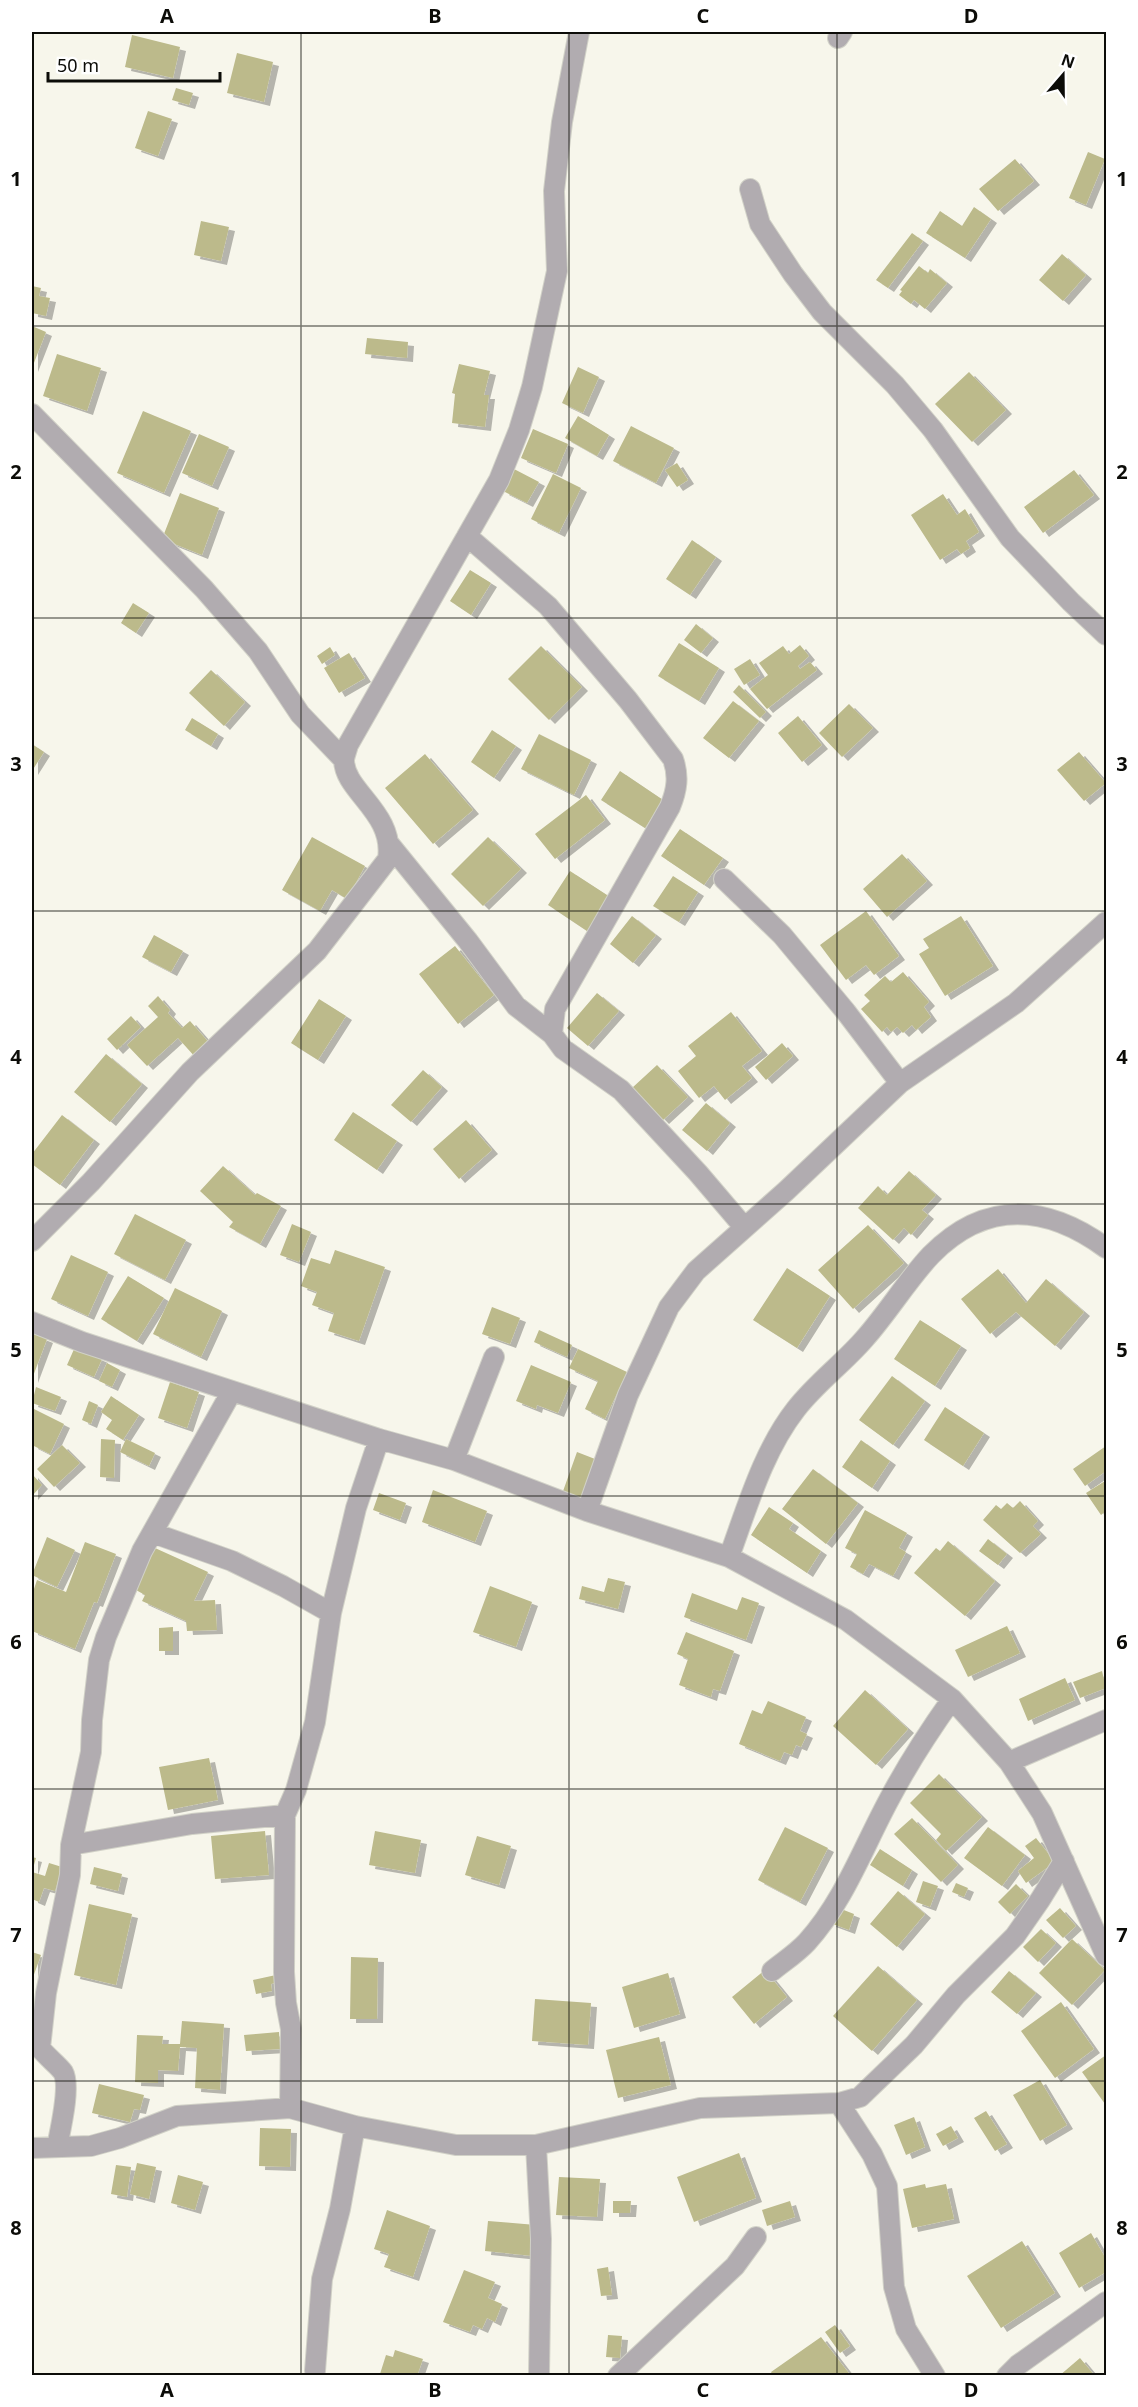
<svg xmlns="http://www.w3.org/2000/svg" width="1138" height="2407" font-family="'Noto Sans',sans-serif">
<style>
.building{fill:#bcba8b;filter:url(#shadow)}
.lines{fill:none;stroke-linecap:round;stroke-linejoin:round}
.minor-casing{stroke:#d1d1c7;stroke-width:22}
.minor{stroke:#b1acb0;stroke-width:20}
.grid{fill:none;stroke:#0c0c08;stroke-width:1.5;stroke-opacity:0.55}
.neatline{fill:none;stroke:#0c0c08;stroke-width:2}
.grid-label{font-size:20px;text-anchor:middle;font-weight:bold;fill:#0c0c08}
</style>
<defs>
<filter id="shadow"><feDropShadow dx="6" dy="4" stdDeviation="0" flood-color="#0004"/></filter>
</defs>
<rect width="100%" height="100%" fill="#f7f6eb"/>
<path class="building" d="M132,35L180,47L173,78L125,67Z
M237,53L273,62L264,102L227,93Z
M176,88L193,93L189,105L172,100Z
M148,111L172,119L158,156L135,148Z
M1088,152L1105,159L1086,205L1069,198Z
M1015,159L1034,181L998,211L979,189Z
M974,207L991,219L965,258L926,233L940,211L962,226Z
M201,221L229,227L221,261L194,255Z
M912,233L923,241L888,288L876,280Z
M1062,254L1086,275L1063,301L1039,280Z
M919,266L928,273L930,269L947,283L925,309L914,300L911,304L899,295L902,291L900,290Z
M32,286L41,288L39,296L50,298L46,316L32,313Z
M32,326L46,332L32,368Z
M367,338L408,342L407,358L365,354Z
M57,354L101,368L87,411L43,396Z
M459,364L490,371L484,395H489L485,427L452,423L455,394L452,393Z
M578,367L599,377L583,413L562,403Z
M969,372L1006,410L972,442L935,404Z
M143,411L191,431L164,493L117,473Z
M578,416L609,435L597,456L565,438Z
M631,426L674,448L656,483L613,461Z
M533,429L568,444L556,473L521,458Z
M199,434L229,447L212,486L182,473Z
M677,463L688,480L677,487L665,470Z
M514,469L539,482L527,503L503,491Z
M1074,470L1094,495L1043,533L1024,507Z
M553,474L581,488L559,533L531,519Z
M180,493L219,508L202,555L162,539Z
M943,494L957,515L965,509L979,532L966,541L970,548L961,554L957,549L940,560L911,515Z
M692,540L716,557L690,595L666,579Z
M470,570L491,583L471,615L450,601Z
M133,603L149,613L136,633L121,623Z
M696,624L713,638L701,653L684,640Z
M679,643L719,668L699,701L658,676Z
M800,645L809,656L798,666L800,669L810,662L817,670L767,709L750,689L768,675L759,663L783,646L789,654Z
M541,646L582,687L549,720L508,679Z
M330,647L335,655L322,664L317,656Z
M349,653L365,678L339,693L324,668Z
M750,659L760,675L744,685L734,669Z
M211,670L245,702L224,726L189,693Z
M739,685L766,712L760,718L733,692Z
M733,701L759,721L729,758L703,738Z
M849,704L873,728L842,757L819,733Z
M798,716L822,745L802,762L778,733Z
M192,718L218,734L211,746L185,730Z
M492,730L516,746L494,778L471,762Z
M539,734L591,760L574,795L521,769Z
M32,744L44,752L32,771Z
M1079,752L1106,783L1084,801L1057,770Z
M425,754L473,810L433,844L385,788Z
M620,771L663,800L645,828L601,800Z
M586,795L605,820L555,859L535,834Z
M680,829L723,858L704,885L661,856Z
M312,837L365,866L347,899L332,890L320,911L282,890Z
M488,837L521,869L483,906L451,874Z
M902,854L927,881L887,917L863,889Z
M570,871L610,897L587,931L548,905Z
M673,876L698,892L679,922L653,906Z
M866,911L899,956L874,975L866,965L846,980L820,945Z
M632,916L656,935L633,963L610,944Z
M961,916L993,966L945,996L919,954L929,948L923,939Z
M154,935L183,951L171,972L142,957Z
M455,946L494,995L458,1024L419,974Z
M903,972L929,1002L924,1007L931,1017L916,1030L912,1025L903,1033L897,1027L891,1032L887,1027L882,1032L861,1009L870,1001L864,995L885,976L891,982Z
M597,993L619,1011L588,1046L567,1028Z
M158,996L170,1010L168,1013L182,1028L190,1021L211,1045L196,1058L178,1038L147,1066L127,1045L158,1017L148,1006Z
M319,999L346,1016L318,1060L291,1043Z
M731,1012L762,1051L742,1066L752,1078L725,1100L714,1086L699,1098L678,1071L696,1056L688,1046Z
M131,1016L141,1027L117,1050L107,1039Z
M782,1043L793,1056L766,1080L755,1067Z
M106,1054L142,1084L110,1122L74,1092Z
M657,1065L688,1097L663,1120L632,1088Z
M423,1070L442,1087L411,1122L391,1105Z
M706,1103L730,1123L707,1151L682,1130Z
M353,1112L397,1141L377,1170L334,1140Z
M62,1115L94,1140L60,1185L32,1164V1154Z
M466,1120L492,1150L459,1179L433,1149Z
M223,1166L255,1195L257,1193L281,1206L260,1244L229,1227L233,1222L200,1191Z
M909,1171L936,1195L922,1210L928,1215L911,1235L904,1228L893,1240L858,1208L878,1186L887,1195Z
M135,1214L186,1240L165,1280L114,1254Z
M292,1224L311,1232L299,1262L280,1255Z
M868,1225L904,1263L853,1309L818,1270Z
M335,1250L385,1267L359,1341L328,1331L334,1313L312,1305L317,1292L301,1286L311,1258L330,1264Z
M71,1255L108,1272L88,1316L51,1299Z
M787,1268L830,1296L797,1348L753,1320Z
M998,1269L1026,1303L1046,1279L1084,1312L1055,1346L1016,1312L990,1334L961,1299Z
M128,1276L164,1298L137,1341L101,1319Z
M175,1288L222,1311L201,1357L153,1334Z
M492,1307L520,1318L510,1344L482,1334Z
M920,1320L961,1346L935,1386L894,1359Z
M539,1330L572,1345L567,1357L534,1342Z
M32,1333L47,1339L32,1379Z
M75,1347L102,1359L94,1377L67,1365Z
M578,1349L627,1372L605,1419L585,1409L598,1381L569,1368Z
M107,1363L120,1370L112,1387L99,1381Z
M531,1365L571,1382L558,1413L537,1405L536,1409L516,1401Z
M892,1376L925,1401L893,1445L859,1420Z
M170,1382L199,1392L187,1428L158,1418Z
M36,1387L61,1397L55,1411L32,1403Z
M111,1396L139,1415L123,1440L106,1429L112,1420L101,1412Z
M89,1401L98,1405L91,1424L82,1420Z
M945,1407L984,1433L963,1466L924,1440Z
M32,1408L64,1424L50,1454L32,1445Z
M101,1439L115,1440L114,1478L100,1477Z
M126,1439L155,1453L149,1466L120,1452Z
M861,1440L890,1461L872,1488L842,1467Z
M62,1445L80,1463L54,1487L37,1469Z
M1106,1446V1471L1085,1486L1073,1469Z
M577,1452L595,1459L580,1500L562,1494Z
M813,1469L858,1503L826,1544L782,1509Z
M32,1474L42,1485L32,1496Z
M1105,1481L1106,1484V1511L1101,1515L1086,1493Z
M433,1490L487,1511L475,1542L422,1522Z
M379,1493L406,1503L400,1520L373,1510Z
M1020,1501L1038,1521L1033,1526L1041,1534L1020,1553L983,1520L996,1505L1001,1509L1007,1503L1013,1508Z
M769,1507L793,1523L789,1529L821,1551L807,1573L751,1535Z
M865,1510L907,1533L899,1548L906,1552L893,1576L869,1564L863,1574L850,1567L857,1554L845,1548Z
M47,1537L75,1550L57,1587L32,1575Z
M988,1539L1007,1554L998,1565L979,1551Z
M948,1541L995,1581L965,1616L914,1573L936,1548L940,1551Z
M85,1542L116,1554L97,1603L94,1602L75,1649L32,1631V1595L37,1580L66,1592Z
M155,1548L208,1572L194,1601L215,1600L217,1630L187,1631L186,1621L142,1601L145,1595L136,1590Z
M608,1578L625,1582L618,1609L579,1599L582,1586L604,1592Z
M490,1586L532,1602L516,1647L473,1632Z
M692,1593L737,1610L742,1597L759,1603L746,1640L684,1617Z
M1007,1626L1020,1653L968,1677L955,1650Z
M173,1627V1651H159V1628Z
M686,1632L734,1651L720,1691L713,1689L711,1697L679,1685L688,1659L677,1654Z
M1102,1671L1106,1688L1080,1698L1073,1682Z
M1065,1678L1075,1700L1028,1721L1019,1699Z
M865,1690L908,1729L876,1765L833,1726Z
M768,1701L806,1717L800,1731L807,1734L801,1747L796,1745L792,1755L784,1752L780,1761L739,1744L752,1710L762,1714Z
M209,1758L218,1800L168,1810L159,1767Z
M939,1774L982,1817L946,1851L936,1840L941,1834L910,1803Z
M912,1818L958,1865L941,1882L894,1834Z
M785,1827L828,1848L800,1902L758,1880Z
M988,1827L1025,1855L1002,1886L964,1858Z
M265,1831L269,1875L215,1879L211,1836Z
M375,1831L421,1840L415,1873L369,1865Z
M477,1836L511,1846L499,1885L465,1875Z
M1036,1838L1055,1862L1026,1883L1018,1871L1034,1858L1025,1846Z
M880,1849L912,1870L903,1886L870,1865Z
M32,1857L36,1858L32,1872L45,1876L49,1863L62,1867L55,1891L44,1888L39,1902L32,1899Z
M94,1867L122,1874L118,1891L90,1884Z
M923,1881L938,1886L930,1907L916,1902Z
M956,1883L968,1888L964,1897L952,1892Z
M1016,1884L1028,1896L1010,1914L998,1902Z
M898,1891L925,1914L897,1947L870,1924Z
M89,1904L132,1914L116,1985L74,1975Z
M836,1907L854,1914L849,1930L830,1923Z
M1060,1908L1076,1926L1063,1938L1046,1920Z
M1041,1929L1056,1943L1038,1962L1023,1947Z
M1072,1939L1105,1970L1072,2005L1039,1973Z
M32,1952L41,1955L32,1980Z
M351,1957L378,1958L377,2019H350Z
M878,1966L917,2000L872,2051L833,2016Z
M765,1970L787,1997L754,2024L732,1997Z
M1009,1971L1036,1993L1017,2014L991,1992Z
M668,1973L680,2014L634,2028L622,1987Z
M276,1975L278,1982L271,1984L272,1991L256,1994L253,1980Z
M535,1999L591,2003L588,2045L532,2041Z
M1061,2002L1094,2049L1055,2078L1021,2031Z
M182,2021L224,2024L220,2090L195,2088L197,2048L180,2047L178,2071L158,2070V2083L135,2082L137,2035L163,2036L162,2044H180Z
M279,2032L280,2049L246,2051L244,2035Z
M659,2037L671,2085L618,2098L606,2050Z
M1106,2055V2103L1105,2104L1082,2072Z
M1040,2080L1067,2125L1040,2141L1013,2095Z
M99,2084L144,2095L140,2110L134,2109L130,2122L92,2113Z
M986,2111L1007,2144L995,2151L974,2118Z
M914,2117L925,2147L906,2155L894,2125Z
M951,2126L958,2138L943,2146L936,2134Z
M260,2128L291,2129L290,2167L259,2166Z
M739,2153L756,2198L694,2222L677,2177Z
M137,2163L156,2167L149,2199L130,2194Z
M116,2165L131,2167L127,2197L111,2194Z
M178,2175L203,2182L195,2210L171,2203Z
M559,2177L600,2179L597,2217L556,2215Z
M925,2184L926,2188L946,2184L954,2219L912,2228L903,2189Z
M613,2201H631L630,2213H613Z
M790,2201L795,2217L767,2226L762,2210Z
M387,2210L430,2226L413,2277L384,2267L389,2254L374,2249Z
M488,2221L536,2225L533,2256L485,2251Z
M1091,2233L1106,2259V2272L1079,2288L1059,2253Z
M1022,2241L1055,2293L1001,2328L967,2276Z
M608,2267L612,2295L601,2296L597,2269Z
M464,2270L495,2282L488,2298L502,2304L495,2322L487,2318L482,2329L473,2325L470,2332L443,2322Z
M835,2325L850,2346L840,2353L825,2332Z
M608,2335L622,2336L620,2358L606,2357Z
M821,2337L851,2376H773L771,2372Z
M395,2350L423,2359L417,2376L380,2374L386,2355L393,2357Z
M1080,2358L1095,2376H1059Z"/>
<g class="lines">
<defs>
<path id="minor" d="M838,38L842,32
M750,189L760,224L793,274L822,312L895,385L933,430L1010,538L1071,602L1106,635
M32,414L204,589L258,651L300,714L344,760
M467,536L548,606L628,700L673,759C679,776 677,790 670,807L555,1009L552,1034
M390,845L468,941L516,1006L552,1034L563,1049L621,1090L698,1173L744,1227
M724,879L782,935L846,1012L900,1083
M32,1241L91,1182L190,1072L317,951L388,859C395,812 343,791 344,759C345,754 347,749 348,745L499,480L519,430L532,387L557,271L554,191L562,122L579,32
M32,1322L82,1342L379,1439L454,1460L587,1511L729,1557L846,1620L952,1699L1009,1762L1042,1813L1106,1956
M454,1460L494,1357
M587,1511L628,1395L669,1307L696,1271L786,1191L900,1083L1016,1003L1106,922
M153,1533L232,1561L283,1586L331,1613
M729,1557C747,1508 763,1451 796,1409C817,1382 845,1362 866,1337C888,1312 909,1278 931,1255C986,1199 1047,1205 1106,1248
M1009,1762L1106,1720
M71,1845L192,1824L285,1815
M772,1971C783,1962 797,1953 807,1942C845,1900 864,1845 891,1796C909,1762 930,1730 952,1699
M839,2103L872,2154L887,2186L894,2287L906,2329L935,2376
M290,2108L291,2029L286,2003L284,1972L285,1815L296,1790L315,1722L331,1613L356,1508L379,1439
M536,2145L541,2239L539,2376
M57,2147C60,2131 71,2086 63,2072C59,2066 46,2056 40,2048L46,1993L70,1875L71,1845L91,1752L92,1720L99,1660L106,1637L142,1551L232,1391
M32,2148L91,2146L120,2138L177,2116L290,2108L355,2126L456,2145H536L700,2108L839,2103L860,2097L914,2045L956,1995L1015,1936L1040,1900L1064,1861
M315,2371L322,2279L340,2209L355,2126
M618,2376L735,2266L756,2237
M1007,2376L1018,2365L1106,2302"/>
</defs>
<use href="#minor" class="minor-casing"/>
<use href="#minor" class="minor"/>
</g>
<path class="grid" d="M301,32V2376M569,32V2376M837,32V2376M32,326H1106M32,618H1106M32,911H1106M32,1204H1106M32,1496H1106M32,1789H1106M32,2081H1106"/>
<rect width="1138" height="2407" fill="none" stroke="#ffffff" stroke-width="66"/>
<g transform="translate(1063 75) rotate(20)" stroke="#ffffff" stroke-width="4.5" paint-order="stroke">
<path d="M0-4.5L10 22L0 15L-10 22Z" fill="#0c0c08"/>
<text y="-9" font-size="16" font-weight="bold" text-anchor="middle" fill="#0c0c08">N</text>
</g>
<path d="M48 72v9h172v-9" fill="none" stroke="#0c0c08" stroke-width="3"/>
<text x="57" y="72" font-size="18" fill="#0c0c08" stroke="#ffffff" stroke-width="4.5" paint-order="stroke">50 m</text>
<rect x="33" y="33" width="1072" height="2341" class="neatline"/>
<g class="grid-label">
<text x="167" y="23">A</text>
<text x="435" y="23">B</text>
<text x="703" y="23">C</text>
<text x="971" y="23">D</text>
<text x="16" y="186">1</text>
<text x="1122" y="186">1</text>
<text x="16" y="479">2</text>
<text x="1122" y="479">2</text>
<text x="16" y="771">3</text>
<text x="1122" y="771">3</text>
<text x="16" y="1064">4</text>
<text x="1122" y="1064">4</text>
<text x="16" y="1357">5</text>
<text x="1122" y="1357">5</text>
<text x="16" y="1649">6</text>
<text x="1122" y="1649">6</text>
<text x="16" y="1942">7</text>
<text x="1122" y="1942">7</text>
<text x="16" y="2235">8</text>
<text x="1122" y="2235">8</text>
<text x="167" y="2397">A</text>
<text x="435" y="2397">B</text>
<text x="703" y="2397">C</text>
<text x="971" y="2397">D</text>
</g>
</svg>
